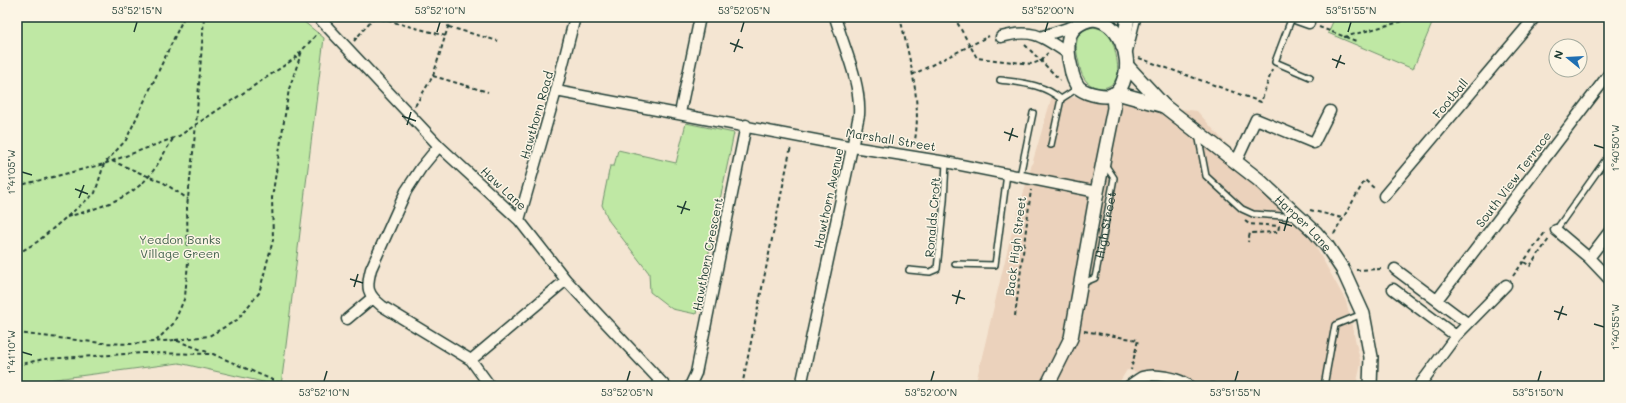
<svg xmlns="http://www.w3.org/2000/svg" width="1626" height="403" font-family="Mali,sans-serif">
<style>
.built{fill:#ebd2bc}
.green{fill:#bfe8a4;stroke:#6f926c}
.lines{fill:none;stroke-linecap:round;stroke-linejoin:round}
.service-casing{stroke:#1f3d34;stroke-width:8}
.minor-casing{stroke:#1f3d34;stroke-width:13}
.tertiary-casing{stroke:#1f3d34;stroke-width:16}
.path{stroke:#1f3d34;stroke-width:2;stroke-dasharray:4 3;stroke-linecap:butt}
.service{stroke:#fcf5e5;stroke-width:5}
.minor{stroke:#fcf5e5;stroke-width:10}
.tertiary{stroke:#fcf5e5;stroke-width:13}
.ticks{fill:none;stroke:#1f3d34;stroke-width:1.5}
.labels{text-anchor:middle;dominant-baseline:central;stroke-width:3;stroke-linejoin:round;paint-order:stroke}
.street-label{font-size:12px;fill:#1f3d34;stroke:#fcf5e5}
.park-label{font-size:12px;fill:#3f5f4a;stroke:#fcf5e5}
.neatline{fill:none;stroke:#1f3d34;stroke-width:1.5}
.ticks-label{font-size:10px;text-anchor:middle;fill:#1f3d34}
</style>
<rect width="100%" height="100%" fill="#f4e5d2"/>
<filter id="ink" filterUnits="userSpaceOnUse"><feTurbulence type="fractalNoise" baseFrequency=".025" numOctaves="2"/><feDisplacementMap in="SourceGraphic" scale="8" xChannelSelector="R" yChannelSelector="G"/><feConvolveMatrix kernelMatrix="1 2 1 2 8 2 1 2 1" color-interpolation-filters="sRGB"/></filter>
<g filter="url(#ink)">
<path class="built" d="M1052,96L1122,101L1197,111L1313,242L1346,301L1361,364L1356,386H1203L1201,384L1127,370L1117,386H975L1010,239Z"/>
<path class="green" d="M17,17H298L324,38L281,386L179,363L17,384Z
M1335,17H1428L1434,19L1413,69L1328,33Z
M1093,27C1098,28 1103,29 1107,32C1114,38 1121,71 1116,79C1109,92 1091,90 1084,78C1081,74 1080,68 1079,63C1075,47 1073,31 1093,27Z
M686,123L734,133L696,314L672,309L650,292L649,273L609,221L602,205L610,166H614L618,150L676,163Z"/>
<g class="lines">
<defs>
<g id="service">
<path d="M1292,17L1275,62L1310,77"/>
<path d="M1129,53L1138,17"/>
<path d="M1000,80C1023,83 1043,84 1061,99L1078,88"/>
<path d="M1198,134L1206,176L1242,209L1253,214L1296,217"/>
<path d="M1051,145L1061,99"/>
<path d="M1020,176L1033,113"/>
<path d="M1556,230L1609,155"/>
<path d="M955,264L995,265L1007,174"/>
<path d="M909,270L930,272L937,269L944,201L946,162"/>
<path id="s1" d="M1083,283L1095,278L1114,178L1104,163"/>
<path d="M1324,386L1335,325L1362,314"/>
</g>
<path id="minor" d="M318,17L439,146L519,220L566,280L665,386
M1292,17L1309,23
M1043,36L1077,25
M1001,37C1032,28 1042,36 1067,53
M556,91L853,147L946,162L1097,192
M680,113L700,17
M439,146L421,168L406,191L371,269C366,288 367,294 382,306L471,360L566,280
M1236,162L1256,119L1314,143L1330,111
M1384,196L1535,17
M519,220L556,91L575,17
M1556,230L1589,258L1609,279
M1589,258L1609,232
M1395,269L1467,323
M1393,289L1456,336
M1437,300L1609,74
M347,319L372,298
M471,360L490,386
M690,386L696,373L746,125
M801,386L859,115C861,82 844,48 835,17
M1129,386C1133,383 1138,379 1142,377C1155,373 1179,378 1189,386
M1419,386L1456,336L1506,285"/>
<g id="tertiary">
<path d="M1093,19C1118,21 1133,57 1124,79C1123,83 1120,89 1117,92C1109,100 1087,94 1079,88C1075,83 1072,75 1071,68C1065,45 1065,24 1093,19Z"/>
<path d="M1123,46L1128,17"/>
<path id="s2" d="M1127,66L1164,106L1259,180L1315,232L1327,246L1343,270L1363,314L1371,357L1370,386"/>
<path d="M1117,93L1164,106"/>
<path d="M1047,386L1071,338L1097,192L1114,108L1113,94"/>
</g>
</defs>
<use href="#service" class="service-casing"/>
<use href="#minor" class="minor-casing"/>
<use href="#tertiary" class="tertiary-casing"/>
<path class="path" d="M374,17L446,36
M900,17C909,58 923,103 914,145
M954,17L977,58L1032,64L1040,61L1048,53
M1010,17L1012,23
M1435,17H1437
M449,27L498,41
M1319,27L1356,41
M1344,37L1418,17
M354,41L374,17
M1025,45L1060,80
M1139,58L1261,102L1272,70
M912,75L989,36
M433,76L488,92
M415,106L433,76L451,17
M112,161L164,183L188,199
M17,186L104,164L179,136L294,59L318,33
M1310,210L1342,218
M67,217C98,208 133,199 153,171C160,161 166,149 173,139
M1245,221L1249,224L1279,226L1278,232L1250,233L1248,242
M1334,234L1365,180L1375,189
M17,254L37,242L95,193L104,164L126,140L184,17
M1524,262L1530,266L1549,239
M1356,270L1384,269
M1513,276L1546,231
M1015,316L1031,190
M1084,331L1138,340L1131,370
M17,333L101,343L131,344L175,340L210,353
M175,340L209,336L237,320L259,293L273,240L272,198L289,89L302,51
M156,341L174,323L185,297L188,262L187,207L196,125L204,17
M17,365L44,359L142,353L213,354L277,382L302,386
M742,386L791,146
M1204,386L1212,383L1229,385"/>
<use href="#service" class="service"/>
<use href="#minor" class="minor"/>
<use href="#tertiary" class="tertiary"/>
</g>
</g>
<path class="ticks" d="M134,32L137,22M437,32L440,22M741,32L744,22M1045,32L1048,22M1348,32L1351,22M730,43L743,48M734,52L739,39M1332,59L1345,64M1336,68L1341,55M402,116L416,121M407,125L411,112M1004,132L1018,137M1009,141L1013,128M1594,145L1604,148M22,172L32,175M75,189L88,194M79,198L84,185M677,206L690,210M681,214L686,201M1279,222L1292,226M1284,231L1288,217M350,279L363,283M354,287L358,274M952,295L965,299M956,304L960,290M1554,311L1567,315M1558,320L1563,306M1594,324L1604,327M22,352L32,355M324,381L327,371M627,381L630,371M931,381L934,371M1235,381L1238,371M1538,381L1541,371"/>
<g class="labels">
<g class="street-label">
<text transform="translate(1450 98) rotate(-50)">Football</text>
<text transform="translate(536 115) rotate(-74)">Hawthorn Road</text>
<text transform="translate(891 139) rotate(9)">Marshall Street</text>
<text transform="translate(1513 179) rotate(-53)">South View Terrace</text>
<text transform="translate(504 188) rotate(43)">Haw Lane</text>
<text transform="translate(828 198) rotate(-78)">Hawthorn Avenue</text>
<text transform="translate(932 217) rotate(-85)">Ronalds Croft</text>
<text stroke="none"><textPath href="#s2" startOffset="237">Harper Lane</textPath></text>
<text stroke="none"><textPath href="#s1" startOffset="67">High Street</textPath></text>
<text transform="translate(1015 246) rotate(-83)">Back High Street</text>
<text transform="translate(707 254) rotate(-79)">Hawthorn Crescent</text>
</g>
<g class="park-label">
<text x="180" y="239">Yeadon Banks<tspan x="180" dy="14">Village Green</tspan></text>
</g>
</g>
<rect width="1626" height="403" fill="none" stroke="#fcf5e5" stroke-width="44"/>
<g transform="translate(1568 58) rotate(288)"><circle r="19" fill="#fcf5e5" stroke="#a4ab9e"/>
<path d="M0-3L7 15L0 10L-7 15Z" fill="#1f6fb2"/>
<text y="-6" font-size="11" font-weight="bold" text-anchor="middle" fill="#1f3d34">N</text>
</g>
<rect x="22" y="22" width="1582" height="359" class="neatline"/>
<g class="ticks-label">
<text x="137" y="14">53°52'15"N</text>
<text x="440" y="14">53°52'10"N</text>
<text x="744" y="14">53°52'05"N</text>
<text x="1048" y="14">53°52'00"N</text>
<text x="1351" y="14">53°51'55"N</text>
<text transform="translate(1615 148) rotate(-90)" y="4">1°40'50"W</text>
<text transform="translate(11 172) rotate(-90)" y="4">1°41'05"W</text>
<text transform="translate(1615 327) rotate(-90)" y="4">1°40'55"W</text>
<text transform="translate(11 352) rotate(-90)" y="4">1°41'10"W</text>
<text x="324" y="396">53°52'10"N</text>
<text x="627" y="396">53°52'05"N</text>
<text x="931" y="396">53°52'00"N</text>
<text x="1235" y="396">53°51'55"N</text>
<text x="1538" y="396">53°51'50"N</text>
</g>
</svg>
